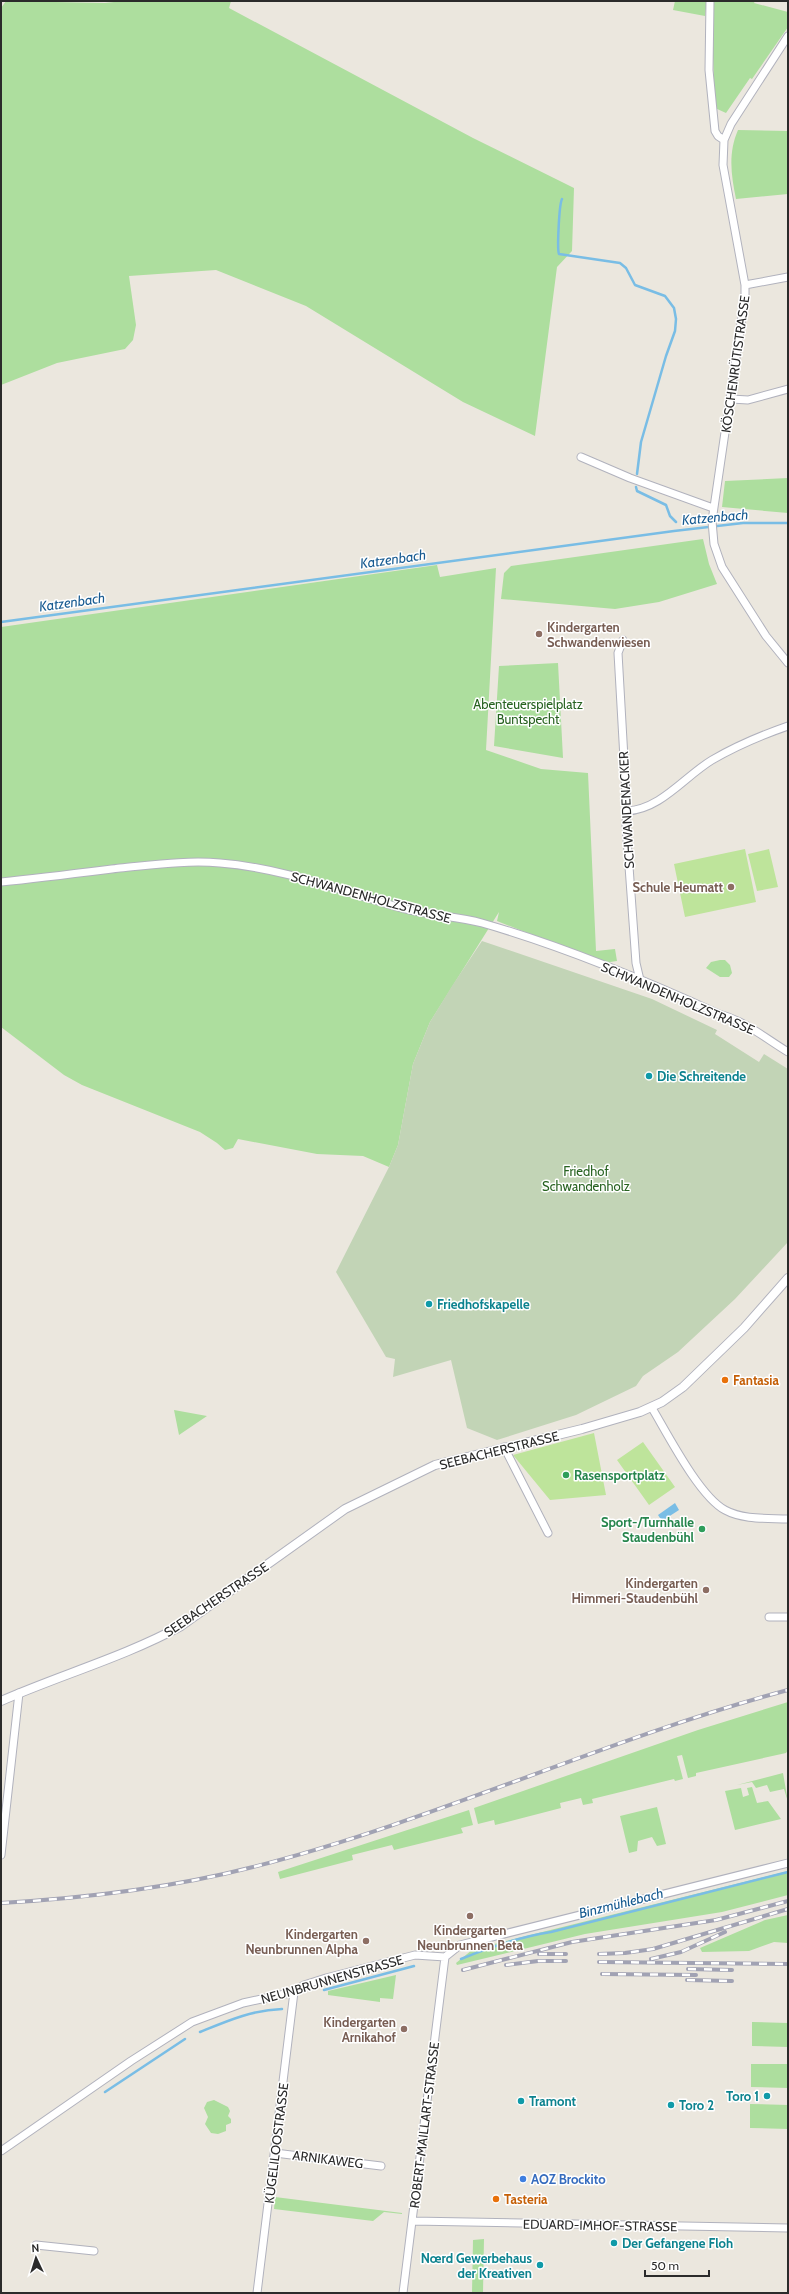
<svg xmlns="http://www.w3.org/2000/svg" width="789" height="2294" font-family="Cabin,sans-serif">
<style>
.green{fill:#adde9e}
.cemetery{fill:#c2d4b6}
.pitch{fill:#bee49b}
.water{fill:#79bde5}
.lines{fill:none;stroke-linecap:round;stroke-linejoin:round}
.stream{stroke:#79bde5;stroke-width:2.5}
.minor-casing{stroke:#b1b2bd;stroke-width:9}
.tertiary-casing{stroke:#b1b2bd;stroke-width:10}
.minor{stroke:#fff;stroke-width:7}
.tertiary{stroke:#fff;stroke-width:8}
.rail-casing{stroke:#a1a2b3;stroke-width:4}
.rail{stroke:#fff;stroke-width:2.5;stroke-dasharray:8;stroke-linecap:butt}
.education-dot{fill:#8d6e63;stroke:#fff;stroke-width:1.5}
.culture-dot{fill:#0f9aa8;stroke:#fff;stroke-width:1.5}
.food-dot{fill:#e8710a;stroke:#fff;stroke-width:1.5}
.leisure-dot{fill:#2e9e5b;stroke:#fff;stroke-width:1.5}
.shop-dot{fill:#3f7fe0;stroke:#fff;stroke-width:1.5}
.labels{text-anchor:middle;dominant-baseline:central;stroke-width:3;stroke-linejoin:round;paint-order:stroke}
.street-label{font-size:13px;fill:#2b2b2b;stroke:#fff}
.education-label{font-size:13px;font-weight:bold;fill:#785e54;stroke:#fff;text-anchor:end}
.park-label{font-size:13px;fill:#276220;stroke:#fff}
.culture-label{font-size:13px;font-weight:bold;fill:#0d838f;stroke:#fff;text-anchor:start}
.food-label{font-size:13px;font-weight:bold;fill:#c56008;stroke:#fff;text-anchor:start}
.leisure-label{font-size:13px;font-weight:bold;fill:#27864d;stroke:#fff;text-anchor:start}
.shop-label{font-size:13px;font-weight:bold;fill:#366cbe;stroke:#fff;text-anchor:start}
.water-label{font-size:14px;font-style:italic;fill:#185b91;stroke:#fff}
</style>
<rect width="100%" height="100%" fill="#ebe7de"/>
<path class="green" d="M6,1L105,3L114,2L95,1H231L229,8L473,138L574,188L572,251L557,267L535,436L463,402L306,306L216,270L129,276L136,325L133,340L125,349L57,363L1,385V8Z
M675,1H707L705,16L673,10Z
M714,1H755L754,3L788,12V27L752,79L750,78L726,113L715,108L712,30Z
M738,130L788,131V194L736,199C731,175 728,153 738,130Z
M788,478V513L722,507L725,481Z
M703,539L709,564L717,584L659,602L615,609L501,599L504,573L511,566Z
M437,565L440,577L496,568L486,750L541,769L588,773L596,951L615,949L617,961L603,963L497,921L499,912L430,1022L413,1064L398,1145L389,1167L363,1156L317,1154L238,1139L233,1148L225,1150L217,1143L200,1132L82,1085L64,1075L1,1027V627Z
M558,663L563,758L494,746L499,666Z
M720,960H725L730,965L732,973L729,977H720L706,968L711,962Z
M174,1410L207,1416L179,1435Z
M788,1702V1750L786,1753L696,1773V1776L688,1778L682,1755L677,1756L683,1779L675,1781L674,1779L592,1799L593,1803L583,1805L581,1798L560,1803L561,1808L495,1825L494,1820L478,1824L474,1808L698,1730Z
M783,1773L788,1802L784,1789L770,1792L767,1785L756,1788L752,1782L737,1785Z
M752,1787L757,1803L768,1801L781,1819L735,1830L725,1791L741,1788L743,1797L749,1795L747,1788Z
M657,1807L666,1844L657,1846L652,1837L638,1841L637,1851L629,1853L620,1816Z
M469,1810L473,1825L461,1828L463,1833L394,1850L392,1845L352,1855L353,1860L280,1879L278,1872Z
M788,1871V1895L722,1912L585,1934L457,1965L456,1963L472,1950L486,1946Z
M788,1915V1943L774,1942L749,1951L702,1952L700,1948L765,1920Z
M396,1975L393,1999L380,1998V2002L328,1995V1991Z
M752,2022L788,2023V2047L752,2046Z
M751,2064H788V2088L751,2087Z
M214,2100L228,2107L230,2111L228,2116L231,2119V2123L226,2125V2131L218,2134L211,2133L205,2124L208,2117L204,2108L207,2102Z
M750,2104L788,2105V2129L750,2128Z
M275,2197L402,2213V2214L384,2212L373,2221L274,2209Z
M484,2239L483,2293H472L473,2240Z"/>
<path class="cemetery" d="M482,941L652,999L717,1030L715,1034L759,1062L764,1054L788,1069V1242L735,1299L678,1352L643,1376L636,1386L576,1415L497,1440L467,1428L451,1360L393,1377L395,1359L386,1357L336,1272L389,1167L398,1145L413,1064L430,1022L452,986Z"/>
<path class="pitch" d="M745,849L756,902L685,917L674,864Z
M769,849L778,887L757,891L748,854Z
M594,1433L606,1495L550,1500L513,1455Z
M643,1442L675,1487L649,1505L617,1460Z"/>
<path class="water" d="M675,1503L679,1510L662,1521L658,1515Z"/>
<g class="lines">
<path class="stream" d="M562,199C559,205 557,250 559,254L620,263L626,268L635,285L665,296L674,308L676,319L675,331L666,356L641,442L637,474
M636,487L637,491L666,505L670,516L676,522
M1,622L674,531L743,523H788
M461,1959C490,1947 519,1937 551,1932L788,1872
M324,1990L414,1966
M200,2032C227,2021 252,2010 282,2009
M105,2092L185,2039"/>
<defs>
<path id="minor" d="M710,1L709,70L715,131L718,136L724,140
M788,36L731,124L724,140L723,165L745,285V296L712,521L714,544L722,567L766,636L788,663
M745,285L788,277
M731,399L748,400L788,389
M581,457L630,478L713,508
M623,640L618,653L627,811L626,825L636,963L640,980
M627,811C661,809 684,777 712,760C736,746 762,735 788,726
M1,882C41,878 80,873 120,868C152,865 187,860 220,863C284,868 344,892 405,909C430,916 457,916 482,923C563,946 642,979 719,1014C745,1021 765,1038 788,1052
M652,1408C667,1433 699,1496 725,1510C743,1520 768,1518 788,1519
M504,1447L548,1533
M769,1617H788
M1,1855L19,1693
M445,1957L460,1945L788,1863
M1,2151L131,2061L192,2022L243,2003L294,1992L304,1985L326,1978L415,1955L445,1957
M275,2153L381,2166
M412,2221L788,2228
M36,2245L94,2251
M257,2293L294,1992
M403,2293L445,1957"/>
<path id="tertiary" d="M1,1701C60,1675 124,1657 181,1626L345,1509L435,1465L582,1429L640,1412L662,1402L683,1387L744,1328L788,1278"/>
</defs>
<use href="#minor" class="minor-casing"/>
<use href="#tertiary" class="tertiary-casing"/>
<use href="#minor" class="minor"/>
<use href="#tertiary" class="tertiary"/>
<defs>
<path id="rail" d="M1,1903C86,1898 171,1888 253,1867C435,1821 607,1738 788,1690
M539,1954H566
M599,1954L625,1953L653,1949L788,1909
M651,1959L681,1952L725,1932
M599,1962L788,1964
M506,1965L538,1961H566
M688,1969L732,1970
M463,1970L572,1942L716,1920L788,1901
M602,1974L696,1975
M687,1980L732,1981"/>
</defs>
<use href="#rail" class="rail-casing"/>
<use href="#rail" class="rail"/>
</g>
<g class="education-dot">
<circle cx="539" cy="634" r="4"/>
<circle cx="731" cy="887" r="4"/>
<circle cx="706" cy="1590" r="4"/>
<circle cx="470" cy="1916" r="4"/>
<circle cx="366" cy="1941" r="4"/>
<circle cx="404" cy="2029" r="4"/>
</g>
<g class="culture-dot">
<circle cx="649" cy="1076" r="4"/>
<circle cx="429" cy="1304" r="4"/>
<circle cx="767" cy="2096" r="4"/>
<circle cx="521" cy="2101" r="4"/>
<circle cx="671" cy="2105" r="4"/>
<circle cx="614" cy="2243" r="4"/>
<circle cx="540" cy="2265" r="4"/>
</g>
<g class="food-dot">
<circle cx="725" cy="1380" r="4"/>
<circle cx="496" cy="2199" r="4"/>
</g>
<g class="leisure-dot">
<circle cx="566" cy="1475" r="4"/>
<circle cx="702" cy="1529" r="4"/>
</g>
<circle class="shop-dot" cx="523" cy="2179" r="4"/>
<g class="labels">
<g class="street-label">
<text transform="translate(735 364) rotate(-82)">KÖSCHENRÜTISTRASSE</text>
<text transform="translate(626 810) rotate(-93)">SCHWANDENACKER</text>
<text transform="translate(371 897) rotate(15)">SCHWANDENHOLZSTRASSE</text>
<text transform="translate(678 998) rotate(23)">SCHWANDENHOLZSTRASSE</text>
<text transform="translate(499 1450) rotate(-14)">SEEBACHERSTRASSE</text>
<text transform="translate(216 1599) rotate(-34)">SEEBACHERSTRASSE</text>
<text transform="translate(332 1979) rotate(-16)">NEUNBRUNNENSTRASSE</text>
<text transform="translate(424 2125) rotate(-83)">ROBERT-MAILLART-STRASSE</text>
<text transform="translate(276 2143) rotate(-83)">KÜGELILOOSTRASSE</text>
<text transform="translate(328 2159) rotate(7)">ARNIKAWEG</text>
<text transform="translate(600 2225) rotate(1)">EDUARD-IMHOF-STRASSE</text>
</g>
<g class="education-label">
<text x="547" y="627" text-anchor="start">Kindergarten<tspan x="547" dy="15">Schwandenwiesen</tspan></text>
<text x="723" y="887">Schule Heumatt</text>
<text x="698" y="1583">Kindergarten<tspan x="698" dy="15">Himmeri-Staudenbühl</tspan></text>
<text x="470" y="1930" text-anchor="middle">Kindergarten<tspan x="470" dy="15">Neunbrunnen Beta</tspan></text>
<text x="358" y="1934">Kindergarten<tspan x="358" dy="15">Neunbrunnen Alpha</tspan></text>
<text x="396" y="2022">Kindergarten<tspan x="396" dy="15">Arnikahof</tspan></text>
</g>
<g class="park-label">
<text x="528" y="704">Abenteuerspielplatz<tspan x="528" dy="15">Buntspecht</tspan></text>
<text x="586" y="1171">Friedhof<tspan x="586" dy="15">Schwandenholz</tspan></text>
</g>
<g class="culture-label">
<text x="657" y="1076">Die Schreitende</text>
<text x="437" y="1304">Friedhofskapelle</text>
<text x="759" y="2096" text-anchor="end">Toro 1</text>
<text x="529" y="2101">Tramont</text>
<text x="679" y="2105">Toro 2</text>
<text x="622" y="2243">Der Gefangene Floh</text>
<text x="532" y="2258" text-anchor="end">Nœrd Gewerbehaus<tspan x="532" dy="15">der Kreativen</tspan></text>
</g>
<g class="food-label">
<text x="733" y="1380">Fantasia</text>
<text x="504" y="2199">Tasteria</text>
</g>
<g class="leisure-label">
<text x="574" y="1475">Rasensportplatz</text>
<text x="694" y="1522" text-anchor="end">Sport-/Turnhalle<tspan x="694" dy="15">Staudenbühl</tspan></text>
</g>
<g class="shop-label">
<text x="531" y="2179">AOZ Brockito</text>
</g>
<g class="water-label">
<text transform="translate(715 517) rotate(-5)">Katzenbach</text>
<text transform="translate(393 559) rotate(-8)">Katzenbach</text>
<text transform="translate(72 602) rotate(-8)">Katzenbach</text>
<text transform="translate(621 1903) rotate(-14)">Binzmühlebach</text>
</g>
</g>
<rect width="789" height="2294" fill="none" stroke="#2b2b2b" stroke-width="4"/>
<g transform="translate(36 2258) rotate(356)" stroke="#ffffff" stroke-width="3" paint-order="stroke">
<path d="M0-3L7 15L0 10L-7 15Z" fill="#2b2b2b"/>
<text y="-6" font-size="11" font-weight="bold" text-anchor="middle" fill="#2b2b2b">N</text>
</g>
<path d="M645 2270v6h64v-6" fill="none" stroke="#2b2b2b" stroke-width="2"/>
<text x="651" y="2270" font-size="12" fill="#2b2b2b" stroke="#ffffff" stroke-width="3" paint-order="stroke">50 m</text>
</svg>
